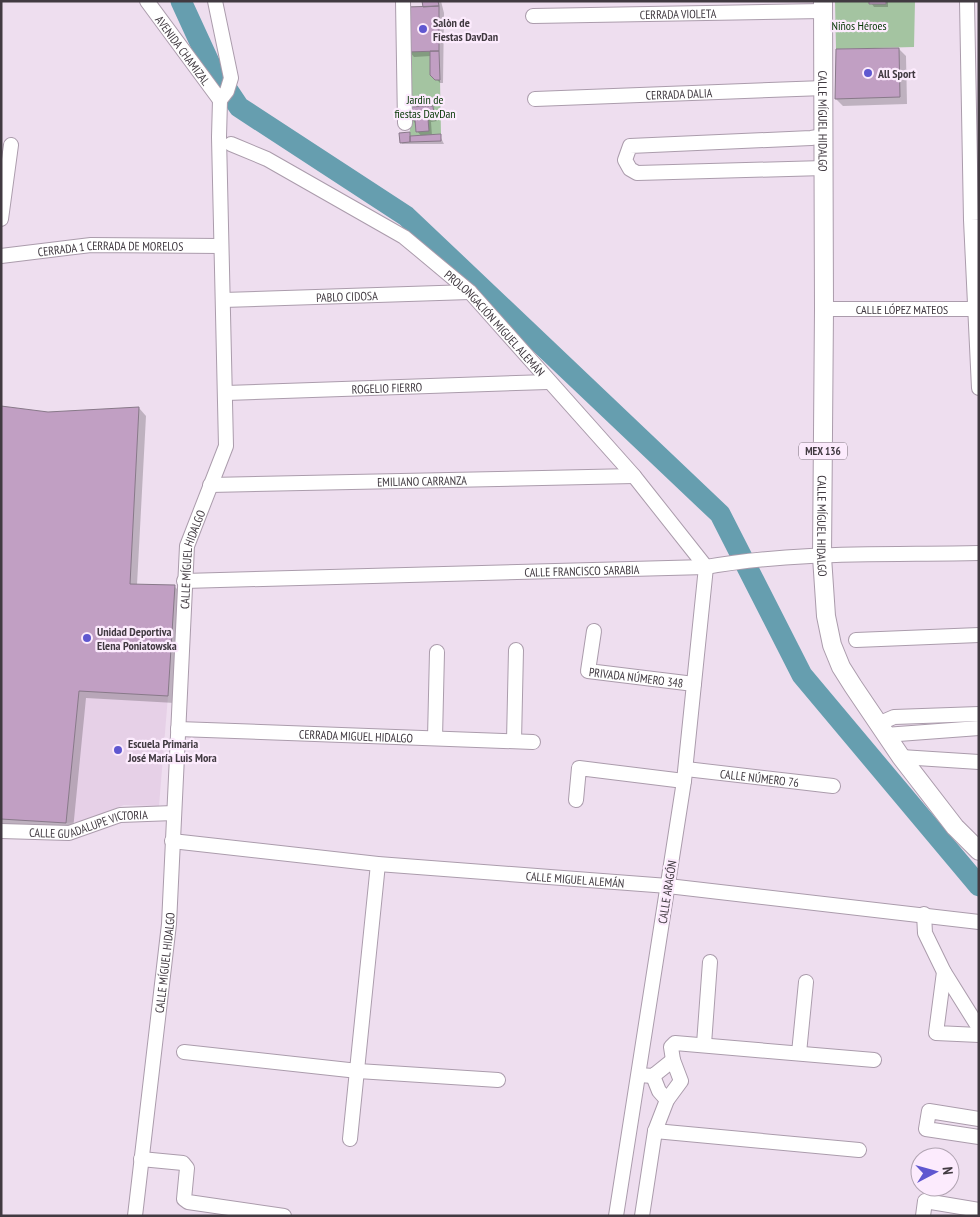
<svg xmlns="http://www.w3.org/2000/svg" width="980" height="1217" font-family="'PT Sans Narrow',sans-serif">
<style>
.built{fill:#e6d0e7}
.green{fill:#a4c4a1}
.shadow{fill:#0003}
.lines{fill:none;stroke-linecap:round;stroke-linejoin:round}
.river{stroke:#669eaf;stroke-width:21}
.building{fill:#c19fc3;stroke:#887989}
.minor-casing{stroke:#ab9cac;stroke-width:16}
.major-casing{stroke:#ab9cac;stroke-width:20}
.minor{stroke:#fff;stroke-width:14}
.major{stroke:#fff;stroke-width:18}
.poi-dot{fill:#5f57d0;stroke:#fcebfd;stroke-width:2}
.labels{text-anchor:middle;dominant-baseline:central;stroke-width:4.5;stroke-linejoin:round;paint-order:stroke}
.shield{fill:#fcebfd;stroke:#796f79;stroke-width:1}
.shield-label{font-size:11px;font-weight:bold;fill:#413a41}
.street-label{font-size:12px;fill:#413a41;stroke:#fcebfd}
.poi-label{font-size:12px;font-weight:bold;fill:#413a41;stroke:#fcebfd;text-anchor:start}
.park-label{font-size:12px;fill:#053704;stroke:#fcebfd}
</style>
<rect width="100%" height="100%" fill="#eedeef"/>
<path class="built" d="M79,691L168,696L159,806L124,805L84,821L66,823Z"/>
<path class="green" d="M835,1H915L914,47L836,49Z
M430,51V75L435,80H440L441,134L410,136L407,52Z"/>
<path class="shadow" d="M424,1H441L444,13L443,83H440L432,74L431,56L414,57L409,51L426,8Z
M870,1H888V7H874Z
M899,49L906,56L907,104L843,106L836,99Z
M432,107L436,111L437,121L431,122L432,136H440L444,144H402L401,142L409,134L410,137H422L417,131L415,123L412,119Z
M1,407L48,413L139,408L146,416L137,585L175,587L182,594L175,703L86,698L73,830L1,826Z"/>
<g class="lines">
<path class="river" d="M181,1L209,62L239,107L406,216L720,514L802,675L979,886"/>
</g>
<path class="building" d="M422,1H438L439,6L423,7Z
M869,1H886V4H869Z
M439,6V51L407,52L406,7Z
M899,48L900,97L835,99L836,49Z
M430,51H439L440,80H435L430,75Z
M433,106L434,118L428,119L429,131L416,132L415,120H411L410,107Z
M410,132V142L400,143L399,133Z
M441,134V141L410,142V136Z
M1,406L48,412L139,407L130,584L175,585L168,696L79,691L66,823L1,819Z"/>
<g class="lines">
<defs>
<g id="minor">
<path id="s1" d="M147,1L220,100"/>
<path d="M403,1L405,123"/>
<path d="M967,1L971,220L979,388"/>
<path id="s2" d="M533,16L823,11"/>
<path id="s3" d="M535,99L824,88"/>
<path d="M824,136L811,138L630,146L625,160L630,169L637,173L824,168"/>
<path id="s4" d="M231,144L267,159L404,237L470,292L634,476L706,567L684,781L616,1216"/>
<path d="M1,219L11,145"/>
<path id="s5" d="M1,256L91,245L221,246"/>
<path id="s6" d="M223,300L470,292"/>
<path id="s7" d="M824,309H979"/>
<path id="s8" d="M226,393L548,382"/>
<path id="s9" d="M210,485L634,476"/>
<path id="s10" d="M184,581L706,567C795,551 889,555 979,553"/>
<path id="s11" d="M594,631L588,671L694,684"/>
<path d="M856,640L979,635"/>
<path d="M878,724L894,717L979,714"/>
<path id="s12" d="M178,729L533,742"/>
<path d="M885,735L979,728"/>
<path d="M435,738L437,652"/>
<path d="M514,741L516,650"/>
<path d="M901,757L979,762"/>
<path id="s13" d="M686,769L833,786"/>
<path d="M576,800L579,768L684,781"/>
<path id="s14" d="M1,831L69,833L120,815L174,813"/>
<path id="s15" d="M172,841L378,864L668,886L979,922"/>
<path d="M924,914L925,933L944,972L979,1028"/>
<path d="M944,972L936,1033L979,1035"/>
<path d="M704,1044L710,962"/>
<path d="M184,1052L358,1071L498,1080"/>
<path d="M799,1053L806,982"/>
<path d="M639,1075L653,1076L673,1060"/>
<path d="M653,1076L659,1091L667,1100"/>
<path d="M979,1119L929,1111L926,1129L979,1137"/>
<path d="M655,1131L859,1150"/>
<path d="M350,1139L378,864"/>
<path d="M141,1159L183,1163L187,1168L184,1199L188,1202L284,1216"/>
<path id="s16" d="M135,1216L169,924L187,546L226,446L219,137L220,100L227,91L231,78L215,1"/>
<path d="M642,1216L655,1131L667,1100L681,1081L673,1060L671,1047L675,1043L874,1060"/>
<path d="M923,1216L925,1201L979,1210"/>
</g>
<g id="major">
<path id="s17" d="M823,1L824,309L822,557L826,616L832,645L841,667L853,686L901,757L955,827L979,851"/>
</g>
</defs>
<use href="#minor" class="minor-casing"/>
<use href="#major" class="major-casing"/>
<use href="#minor" class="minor"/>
<use href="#major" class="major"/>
</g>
<g class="poi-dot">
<circle cx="423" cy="29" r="5"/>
<circle cx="868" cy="73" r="5"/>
<circle cx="87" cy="638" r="5"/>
<circle cx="118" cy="750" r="5"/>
</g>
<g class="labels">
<rect class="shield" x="799" y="442.5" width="48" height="17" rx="4"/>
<g class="shield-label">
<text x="823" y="451">MEX 136</text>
</g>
<g class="street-label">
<text stroke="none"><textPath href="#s2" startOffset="145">CERRADA VIOLETA</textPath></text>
<text stroke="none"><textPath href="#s1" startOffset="61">AVENIDA CHAMIZAL</textPath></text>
<text stroke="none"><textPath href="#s3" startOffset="144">CERRADA DALIA</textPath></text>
<text stroke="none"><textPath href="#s17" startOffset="120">CALLE MÍGUEL HIDALGO</textPath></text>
<text stroke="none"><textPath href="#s5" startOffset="110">CERRADA 1 CERRADA DE MORELOS</textPath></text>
<text stroke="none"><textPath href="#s6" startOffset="124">PABLO CIDOSA</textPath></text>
<text stroke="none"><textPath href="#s7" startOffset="78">CALLE LÓPEZ MATEOS</textPath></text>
<text stroke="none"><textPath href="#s4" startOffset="322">PROLONGACIÓN MIGUEL ALEMÁN</textPath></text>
<text stroke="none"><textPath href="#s8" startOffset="161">ROGELIO FIERRO</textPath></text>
<text stroke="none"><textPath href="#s9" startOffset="212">EMILIANO CARRANZA</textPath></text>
<text stroke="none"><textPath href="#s17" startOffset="525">CALLE MÍGUEL HIDALGO</textPath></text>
<text stroke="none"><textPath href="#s16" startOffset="660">CALLE MÍGUEL HIDALGO</textPath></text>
<text stroke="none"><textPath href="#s10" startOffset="398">CALLE FRANCISCO SARABIA</textPath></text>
<text stroke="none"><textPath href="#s11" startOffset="89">PRIVADA NÚMERO 348</textPath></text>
<text stroke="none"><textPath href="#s12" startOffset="178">CERRADA MIGUEL HIDALGO</textPath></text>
<text stroke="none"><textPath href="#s13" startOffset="74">CALLE NÚMERO 76</textPath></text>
<text stroke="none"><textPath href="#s14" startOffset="89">CALLE GUADALUPE VICTORIA</textPath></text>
<text stroke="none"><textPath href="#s15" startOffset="405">CALLE MIGUEL ALEMÁN</textPath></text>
<text transform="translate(667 892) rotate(-81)">CALLE ARAGÓN</text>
<text stroke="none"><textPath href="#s16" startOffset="255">CALLE MÍGUEL HIDALGO</textPath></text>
</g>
<g class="poi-label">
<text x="433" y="22">Salòn de<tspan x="433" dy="14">Fiestas DavDan</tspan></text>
<text x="878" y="73">All Sport</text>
<text x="97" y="631">Unidad Deportiva<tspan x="97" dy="14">Elena Poniatowska</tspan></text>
<text x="128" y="743">Escuela Primaria<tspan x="128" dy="14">José María Luis Mora</tspan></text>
</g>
<g class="park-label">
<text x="859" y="25">Niños Héroes</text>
<text x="425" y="99">Jardìn de<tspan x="425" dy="14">fiestas DavDan</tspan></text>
</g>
</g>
<rect width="980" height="1217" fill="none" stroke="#413a41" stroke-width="5"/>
<g transform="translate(935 1172) rotate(84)"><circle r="24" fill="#fcebfd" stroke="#b1a4b2"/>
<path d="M0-4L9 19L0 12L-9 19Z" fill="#5f57d0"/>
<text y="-8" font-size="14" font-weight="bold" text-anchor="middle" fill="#413a41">N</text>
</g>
</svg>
